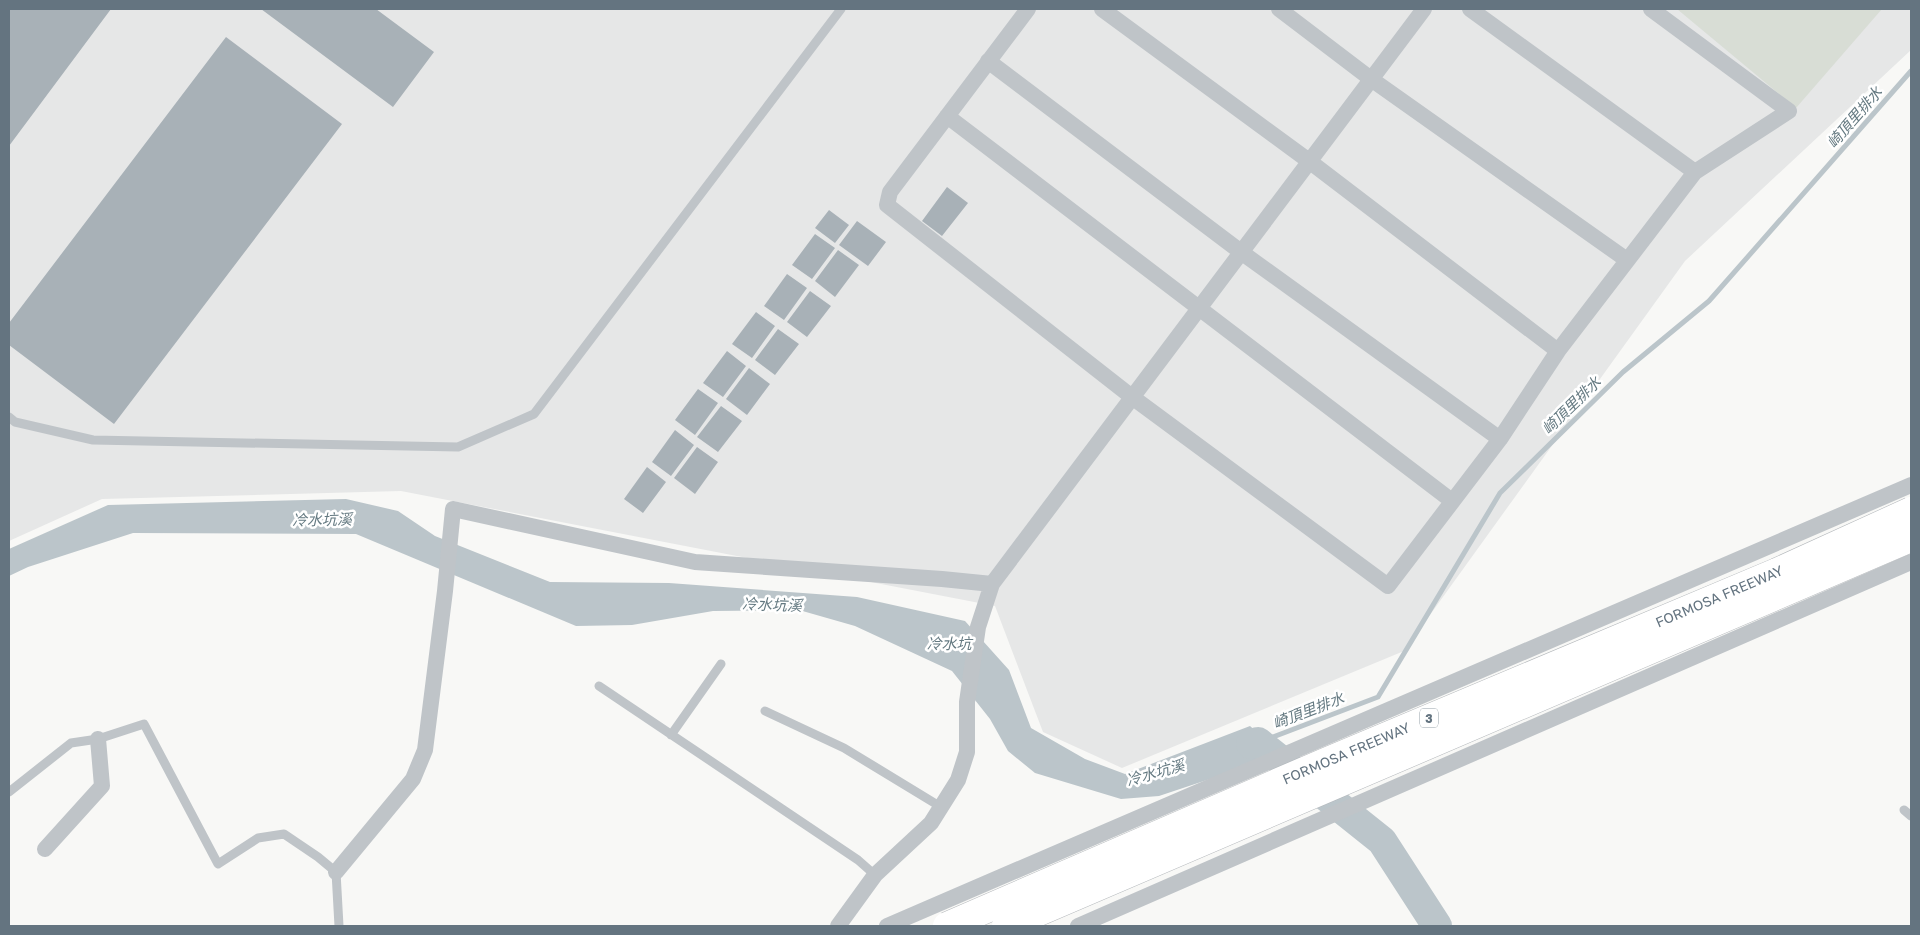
<svg xmlns="http://www.w3.org/2000/svg" width="1920" height="935" font-family="'Golos Text','Noto Sans TC',sans-serif">
<style>
.built{fill:#e6e7e7}
.green{fill:#d8ddd5}
.water{fill:#bbc5ca}
.lines{fill:none;stroke-linecap:round;stroke-linejoin:round}
.stream{stroke:#bbc5ca;stroke-width:5}
.river{stroke:#bbc5ca;stroke-width:30}
.building{fill:#a8b1b7}
.service{stroke:#bfc4c8;stroke-width:9}
.minor{stroke:#bfc4c8;stroke-width:16}
.motorway-bridge-casing{stroke:#b3b7bb;stroke-width:29;stroke-linecap:butt}
.motorway-bridge{stroke:#fff;stroke-width:28}
.labels{text-anchor:middle;dominant-baseline:central;stroke-width:5;stroke-linejoin:round;paint-order:stroke}
.shield{fill:#fff;stroke:#929ea6;stroke-width:1}
.shield-label{font-size:12px;font-weight:bold;fill:#647480}
.street-label{font-size:14px;fill:#647480;stroke:#fff}
.water-label{font-size:15px;font-style:italic;fill:#647981;stroke:#fff}
</style>
<rect width="100%" height="100%" fill="#f8f8f6"/>
<path class="built" d="M9,9H1911V50L1685,261L1404,651L1122,768L1043,732L995,606L401,491L102,499L9,541Z"/>
<path class="green" d="M1677,9H1882L1796,108Z"/>
<path class="water" d="M346,499L398,511L435,536L550,582L669,583L857,597L965,621L1009,670L1031,728L1085,759L1125,774L1250,726L1278,751L1258,763L1159,796L1121,799L1035,773L1008,751L990,719L952,671L855,626L799,610L713,611L632,625L576,626L356,534L133,533L28,567L9,576V549L108,505Z"/>
<g class="lines">
<path class="stream" d="M1260,742L1378,697L1500,493L1623,372L1709,301L1911,71"/>
<path class="river" d="M1251,744L1258,742L1382,841L1437,926"/>
</g>
<path class="building" d="M9,9H111L9,146Z
M261,9H376L434,52L393,107Z
M226,37L342,124L114,424L9,345V323Z
M947,187L968,203L942,236L922,221Z
M829,210L849,225L835,243L815,228Z
M857,221L886,242L868,266L839,245Z
M815,234L835,248L812,279L792,265Z
M838,250L859,265L835,297L815,281Z
M787,274L807,288L784,320L764,306Z
M810,291L831,306L807,337L787,322Z
M756,312L775,326L752,358L732,344Z
M778,329L799,344L775,375L755,360Z
M727,351L746,366L723,397L703,383Z
M749,368L770,384L747,415L726,399Z
M698,389L718,403L695,435L675,420Z
M721,406L742,421L718,452L697,437Z
M675,430L694,445L671,476L652,462Z
M697,447L718,462L695,494L674,478Z
M647,467L666,482L643,513L624,499Z"/>
<g class="lines">
<path class="service" d="M9,417L15,422L93,440L458,447L534,414L841,9
M599,686L858,860L875,875
M765,711L844,748L941,807
M671,735L721,664
M9,792L71,743L98,739L144,724L218,864L258,838L284,834L318,857L336,872L339,926
M1904,810L1911,816"/>
<path class="minor" d="M1028,9L890,192L887,205L1132,397L1388,586L1500,439L1558,351L1695,172L1789,111L1651,9
M1102,9L1309,161L1558,351
M1279,9L1371,79L1627,260
M1470,9L1695,172
M988,61L1241,252L1500,439
M947,116L1452,501
M45,849L102,786L98,739
M336,872L413,779L425,750L445,591L453,509L695,562L942,579L992,584
M838,926L875,875L931,823L958,780L967,752V702L978,627L992,584L1424,9
M887,926L1911,485
M1078,926L1911,562"/>
<defs>
<path id="motorway-bridge" d="M947,926L1325,762L1777,572L1911,511
M1006,926L1911,538"/>
</defs>
<use href="#motorway-bridge" class="motorway-bridge-casing"/>
<use href="#motorway-bridge" class="motorway-bridge"/>
</g>
<g class="labels">
<rect class="shield" x="1420" y="708.5" width="18" height="19" rx="4"/>
<g class="shield-label">
<text x="1429" y="718">3</text>
</g>
<g class="street-label">
<text transform="translate(1719 596) rotate(-23)">FORMOSA FREEWAY</text>
<text transform="translate(1346 753) rotate(-23)">FORMOSA FREEWAY</text>
</g>
<g class="water-label">
<text transform="translate(1854 117) rotate(-49)">崎頂里排水</text>
<text transform="translate(1571 405) rotate(-44)">崎頂里排水</text>
<text transform="translate(322 519) rotate(-1)">冷水坑溪</text>
<text transform="translate(772 604) rotate(2)">冷水坑溪</text>
<text x="949" y="643">冷水坑</text>
<text transform="translate(1308 710) rotate(-21)">崎頂里排水</text>
<text transform="translate(1155 772) rotate(-16)">冷水坑溪</text>
</g>
</g>
<rect width="1920" height="935" fill="none" stroke="#647480" stroke-width="20"/>
</svg>
